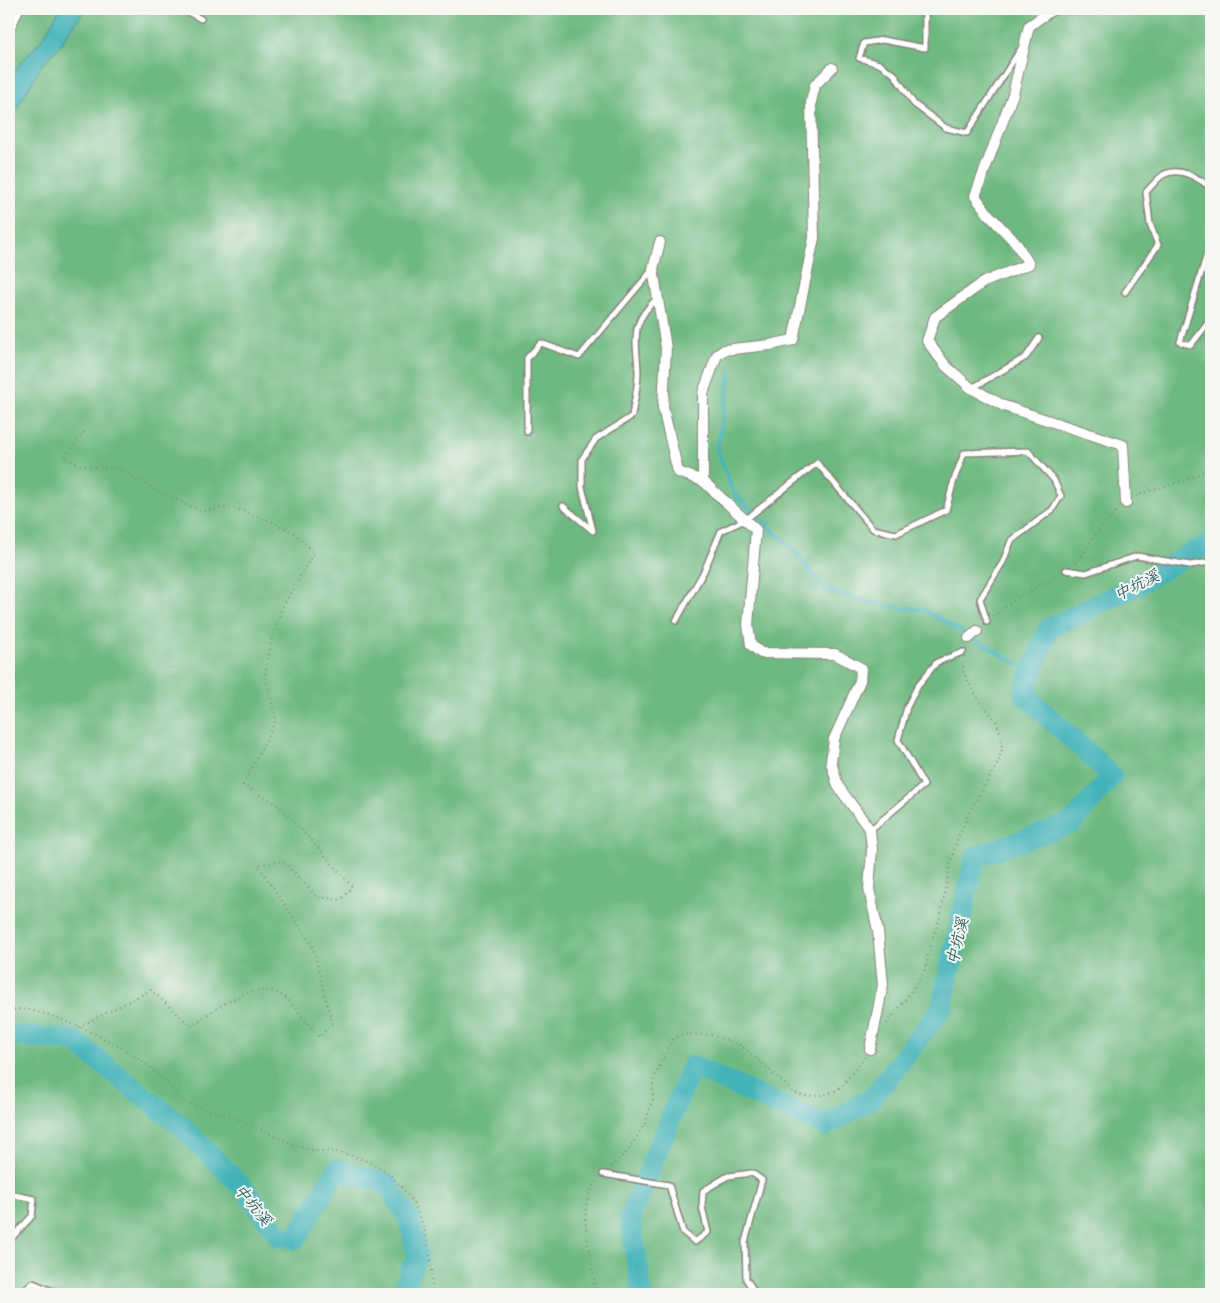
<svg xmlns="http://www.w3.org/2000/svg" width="1220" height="1303" font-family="Mali,'LXGW WenKai TC',sans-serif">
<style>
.forest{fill:#6eb981;stroke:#456a4e}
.water{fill:#43b3b9;stroke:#30686a}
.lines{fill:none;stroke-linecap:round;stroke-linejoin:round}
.stream{stroke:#43b3b9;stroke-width:4}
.river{stroke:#43b3b9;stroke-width:21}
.service-casing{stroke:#888279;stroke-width:8}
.minor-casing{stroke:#888279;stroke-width:12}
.path{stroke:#888279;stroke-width:2;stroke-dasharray:1 4;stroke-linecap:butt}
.service{stroke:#fff;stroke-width:5}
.minor{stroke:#fff;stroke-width:10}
.labels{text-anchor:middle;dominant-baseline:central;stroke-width:4;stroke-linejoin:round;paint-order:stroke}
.water-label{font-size:16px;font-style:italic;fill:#2e6063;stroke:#f6f6f2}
</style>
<rect width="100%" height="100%" fill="#f6f6f2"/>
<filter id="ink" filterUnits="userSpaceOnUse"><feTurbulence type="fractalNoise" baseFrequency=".02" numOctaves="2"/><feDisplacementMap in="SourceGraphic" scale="10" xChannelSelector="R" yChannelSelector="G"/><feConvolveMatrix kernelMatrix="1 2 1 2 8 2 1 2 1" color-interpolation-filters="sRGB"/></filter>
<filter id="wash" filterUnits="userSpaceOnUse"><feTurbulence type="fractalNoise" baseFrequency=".0096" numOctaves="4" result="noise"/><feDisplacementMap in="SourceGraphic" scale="20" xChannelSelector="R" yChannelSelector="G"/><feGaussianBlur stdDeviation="1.12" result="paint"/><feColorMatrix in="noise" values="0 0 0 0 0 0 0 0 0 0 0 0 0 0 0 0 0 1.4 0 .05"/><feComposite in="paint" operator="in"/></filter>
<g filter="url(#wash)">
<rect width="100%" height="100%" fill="#f3e9d6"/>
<path class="forest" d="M9,9H1211V1294H9Z"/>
<path class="water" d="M60,9H85L61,44L42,65L9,121V84L17,67L42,39Z"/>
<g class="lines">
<path class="stream" d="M731,371L717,449L734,494L790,546L825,590L882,605L924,610L1032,672"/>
<path class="river" d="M9,1035L73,1040L180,1125L248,1193L279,1236L295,1239L338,1169L387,1184L410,1221L417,1256L401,1294
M642,1294L630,1217L692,1066L825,1126L872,1098L941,1009L975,857L1072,823L1112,776L1024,694L1048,629L1139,584L1196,550L1211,545"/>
</g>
</g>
<g filter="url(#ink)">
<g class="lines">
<defs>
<path id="service" d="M182,9L201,19
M925,9V48L883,40L864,43L859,58L879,64L894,74L914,104L946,128L967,133L1020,50
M1211,249L1207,254L1211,257
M1207,254L1180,342L1191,345L1211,319
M1125,292L1158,245L1150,224L1146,192C1151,187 1157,179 1163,175C1179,166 1199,178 1211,188
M972,388L1026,357L1039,338
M527,432V358L541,343L579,357L653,269
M563,506L593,531L582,487V459L596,439L632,416C634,402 638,387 638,373C637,337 628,326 658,297
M1066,570L1086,573L1137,556L1190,565L1211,562
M676,621L704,571L721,531L745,520L817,463L873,529L896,534L946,510L954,480L964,453L1028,451L1054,480L1061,496L1052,510L1011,541L1003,562L980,599L987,622
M870,830L924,785L898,740L907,707L918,685L937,662L963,652
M603,1174L669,1185L683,1232L695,1242L708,1232L702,1207L703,1191L728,1176L752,1173L762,1180L745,1242L746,1279L756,1294
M9,1194L34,1199L32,1216L9,1241
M20,1294L33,1283L59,1294"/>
<path id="minor" d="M1053,9L1029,26L1013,94L975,196L989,215L1016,243L1029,264L984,282L935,317L927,341L946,366L971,388L1004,406L1123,445L1126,503
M9,29L18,9
M660,242L653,269L666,348L663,408L678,472L703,481L756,530L748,625L751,645L761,653L835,654L861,668L860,681L834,739L831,762L838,786L870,830L872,849L869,889L878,931L883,985L870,1049
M703,481V393L717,355L724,350L770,345L793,340L814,238L811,102L815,85L832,68
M969,638L977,631"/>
</defs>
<use href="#service" class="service-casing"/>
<use href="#minor" class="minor-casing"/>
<path class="path" d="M9,377L14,375
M1136,496C1158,486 1194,482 1211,466
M1075,563L1080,559L1094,536L1118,509
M993,616L1020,596L1059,575
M9,1011C35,1000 121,1045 143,1062C151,1068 159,1075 166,1082C172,1088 177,1098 184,1101C195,1107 212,1110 224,1114C252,1124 279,1140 307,1149C317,1151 328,1151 337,1152C359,1157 379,1164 394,1179C426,1211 432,1251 432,1294
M887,1024L908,996L925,970L931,943L941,914L950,864L958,837L972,807L998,763L1002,749L1001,735L996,721L981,703L971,687L963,671V662
M79,1027L151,990L191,1026C216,1009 256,975 286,998C295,1006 310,1027 319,1037L332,1023L313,947L258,865L283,861L317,897L341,900L352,887L321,851L278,805L243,785L276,720L265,674L272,638L282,608L314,552L294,533L271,521L231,507L201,511L163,494L119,469L85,466L64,458L85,431
M611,1167L628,1151L645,1123L653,1099V1081L669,1046L674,1038L683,1034L712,1035L740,1045L763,1064L793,1092L803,1096L824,1095L835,1091L843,1085L865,1057
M593,1294C596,1282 593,1272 591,1260C586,1235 579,1202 597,1181"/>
<use href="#service" class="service"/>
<use href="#minor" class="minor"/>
</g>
</g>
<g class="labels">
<g class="water-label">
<text transform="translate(1136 584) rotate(-27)">中坑溪</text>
<text transform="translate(956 941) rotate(-77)">中坑溪</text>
<text transform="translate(254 1204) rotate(51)">中坑溪</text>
</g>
</g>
<rect width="1220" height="1303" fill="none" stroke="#f6f6f2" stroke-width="30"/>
</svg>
